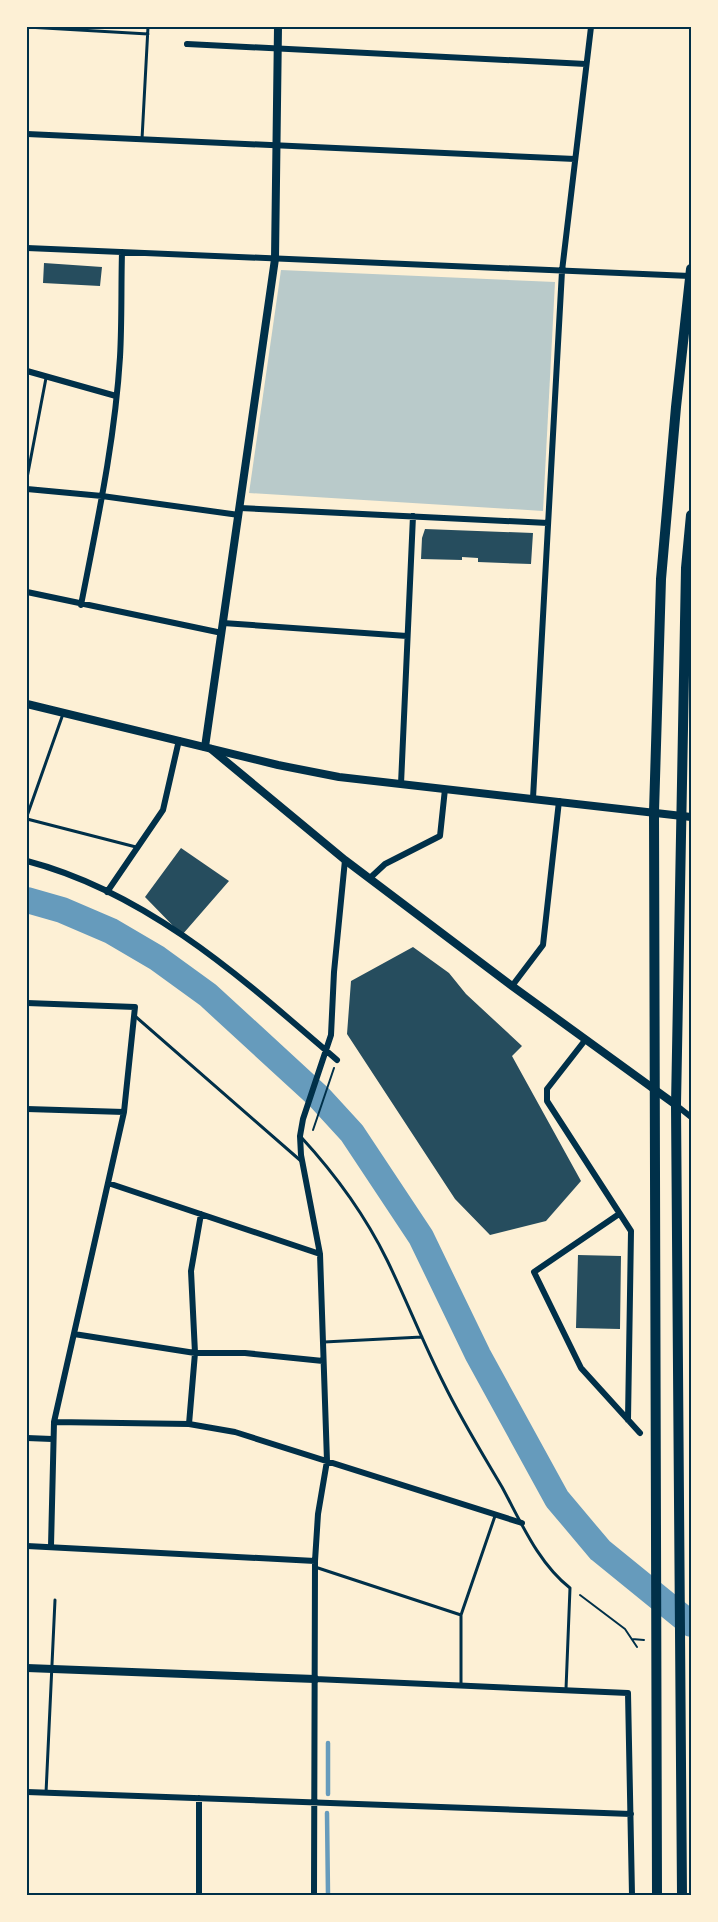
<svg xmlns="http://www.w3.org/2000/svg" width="718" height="1922" font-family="Karla,sans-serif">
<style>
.green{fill:#b9caca}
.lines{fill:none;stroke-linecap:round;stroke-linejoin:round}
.stream{stroke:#669bbc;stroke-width:4.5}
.river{stroke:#669bbc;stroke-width:26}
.building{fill:#264d5e}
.path{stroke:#003049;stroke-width:2}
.service{stroke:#003049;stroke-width:3}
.minor{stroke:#003049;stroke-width:6}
.tertiary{stroke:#003049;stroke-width:8}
.secondary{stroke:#003049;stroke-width:8}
.trunk{stroke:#003049;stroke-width:10}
.neatline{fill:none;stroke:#003049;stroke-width:2}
</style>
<rect width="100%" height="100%" fill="#fdf0d5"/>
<path class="green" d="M281,270L555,282L543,511L249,493Z"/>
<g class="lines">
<path class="stream" d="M328,1743V1794
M327,1813L328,1895"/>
<path class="river" d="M27,900L62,910L111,931L157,958L208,995L319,1097L352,1133L421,1237L478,1355L557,1499L600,1550L691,1624"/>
</g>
<path class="building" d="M44,263L102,267L100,286L43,283Z
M425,529L533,533L531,564L478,562V558L462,557V560L421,559L422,538Z
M181,848L229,881L182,935L145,897Z
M413,947L449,973L466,994L522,1046L512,1056L581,1181L546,1221L490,1235L455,1199L347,1034L351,981Z
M578,1255L621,1256L620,1329L576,1328Z"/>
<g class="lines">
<path class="path" d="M313,1130L334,1068
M580,1595L625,1629L637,1647
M632,1639L644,1640"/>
<path class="service" d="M27,27L148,34
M142,139L148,27
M27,478L46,378
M27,816L63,714
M27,819L136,847
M135,1016L301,1161
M301,1137C335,1174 365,1215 387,1260C407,1301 423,1343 444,1384C461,1419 482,1453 502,1487C521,1522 538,1563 570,1588L566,1689
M324,1342L422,1337
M315,1567L461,1615
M461,1684V1615L495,1516
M46,1793L55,1600"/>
<path class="minor" d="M187,44L586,64
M27,134L575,159
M27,248L690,276
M27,371L116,396
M27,489L102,496L239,515
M240,508L548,523
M27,592L222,633
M81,605C97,523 115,440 120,357C122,322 121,287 122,252
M223,623L407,636
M401,784L413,516
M533,798L562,271L591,27
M27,861C149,893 244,980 337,1060
M370,878L385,864L440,836L445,789
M107,892L163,810L179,740
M512,986L543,945L559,801
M27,1003L135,1007L124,1112L54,1422L51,1546
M586,1039L547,1089V1101L631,1231L628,1420
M676,1105L691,1117
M27,1109L124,1112
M108,1183L320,1254
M619,1214L534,1272L581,1368L640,1433
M74,1334L195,1353H245L323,1361
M54,1422L189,1424L235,1432L522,1523
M189,1424L195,1353L191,1271L201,1214
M27,1438L52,1439
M27,1546L315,1561
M315,1679L628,1693L632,1895
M27,1792L631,1814
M199,1895V1798
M314,1895L315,1561L318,1514L327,1461L320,1254L301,1155L300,1136L303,1119L331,1035L334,972L345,860"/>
<path class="tertiary" d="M205,747L275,259L278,27
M211,749L345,860L512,986L676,1105
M27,1668L315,1679"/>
<path class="secondary" d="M27,704L278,765L339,777L691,817"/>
<path class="trunk" d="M657,1895L654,812L661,579L676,407L691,269
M682,1895L676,1105L686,568L691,515"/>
</g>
<rect width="718" height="1922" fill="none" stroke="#fdf0d5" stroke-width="57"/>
<rect x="28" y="28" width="662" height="1866" class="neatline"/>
</svg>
